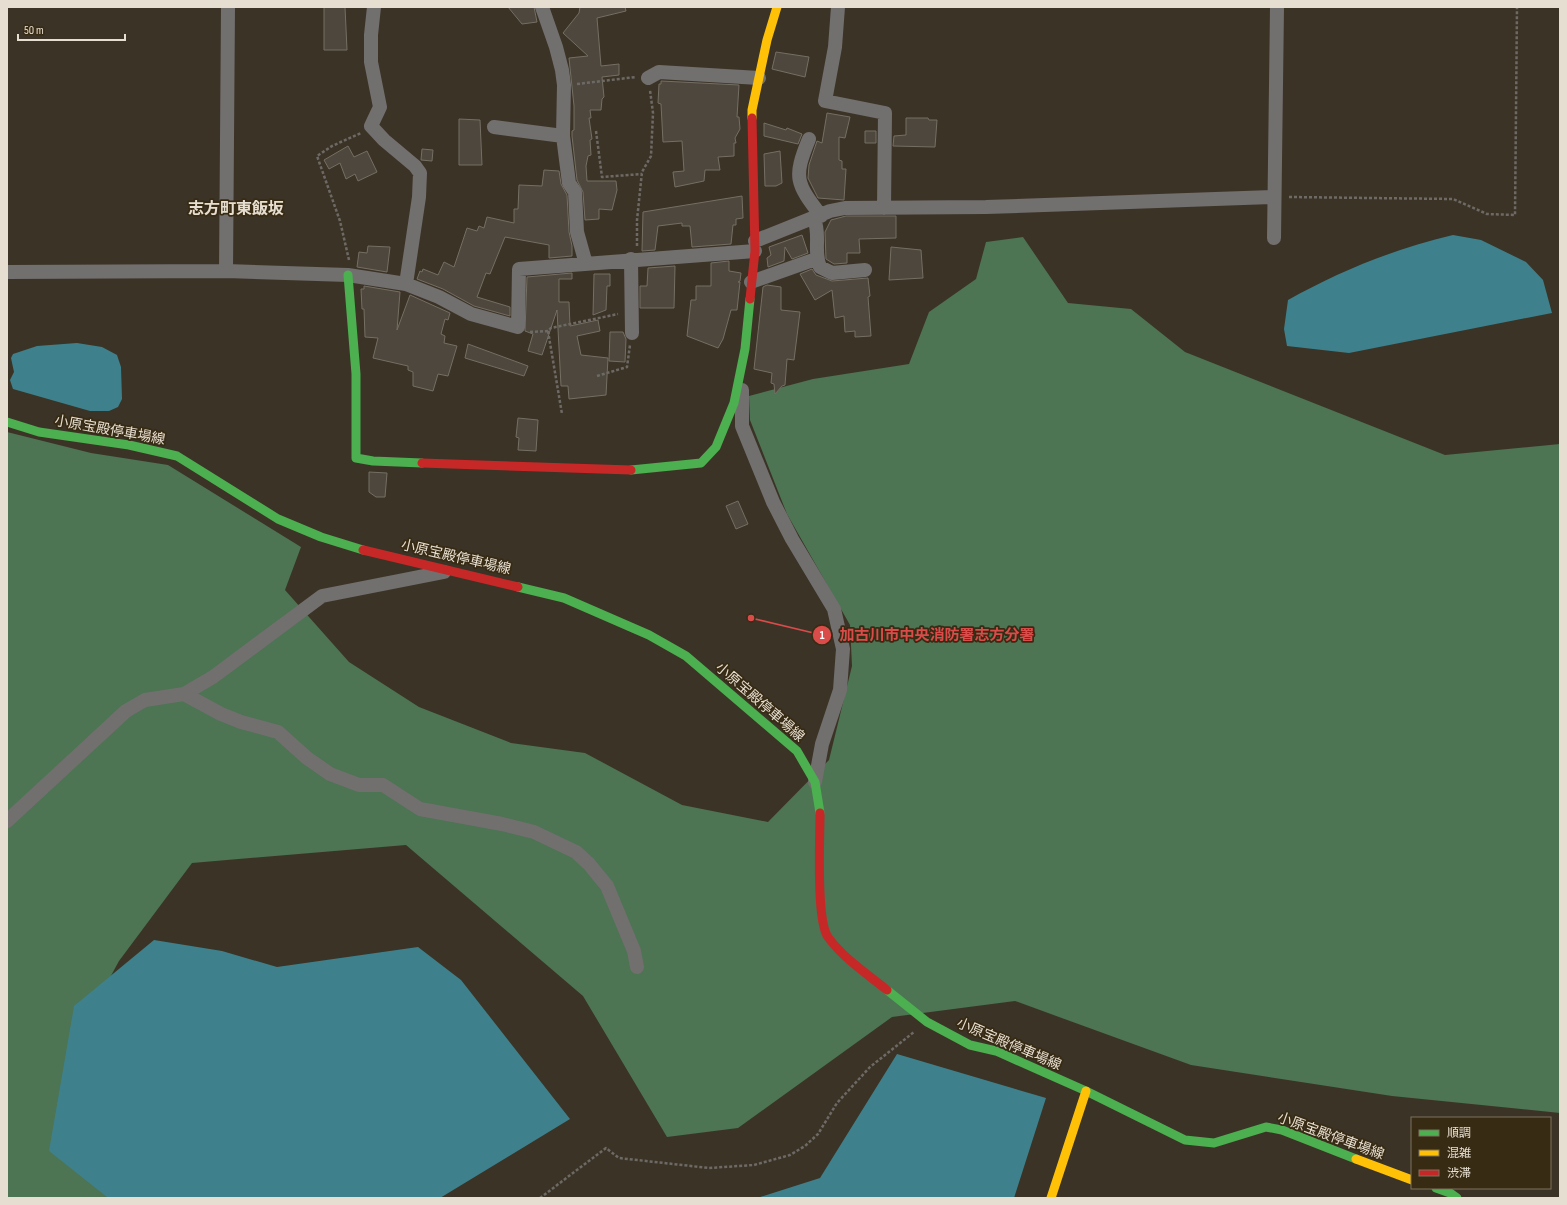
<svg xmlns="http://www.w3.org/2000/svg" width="1567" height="1205" font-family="'Sofia Sans Condensed','Noto Sans JP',sans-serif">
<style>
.forest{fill:#4d7453}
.water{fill:#3e818c}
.building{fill:#4d473d;stroke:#756e63}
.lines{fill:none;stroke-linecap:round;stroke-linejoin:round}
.path{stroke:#6d6a66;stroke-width:2.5;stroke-dasharray:3 2;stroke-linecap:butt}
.street{stroke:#726f6f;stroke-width:14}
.fast{stroke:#4caf50;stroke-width:9}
.slow{stroke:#ffc107;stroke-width:9}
.jam{stroke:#c62828;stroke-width:9}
.labels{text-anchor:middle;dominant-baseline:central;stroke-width:3.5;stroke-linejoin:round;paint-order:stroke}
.street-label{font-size:14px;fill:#e6ded0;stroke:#382b14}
.quarter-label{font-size:16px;font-weight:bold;fill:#e6ded0;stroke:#382b14}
.leader{fill:none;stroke:#d94c4a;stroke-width:1.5}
.callout-dot{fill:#d94c4a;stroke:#382b14;stroke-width:1.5}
.mark-label{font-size:12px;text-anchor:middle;font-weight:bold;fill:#fff}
.callout-label{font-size:15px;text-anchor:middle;font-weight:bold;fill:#d94c4a;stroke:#382b14;stroke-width:3.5;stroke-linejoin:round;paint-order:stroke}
</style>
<rect width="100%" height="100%" fill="#3b3326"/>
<path class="forest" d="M1023,237L1068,303L1131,309L1185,352L1445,455L1560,444V1113L1392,1096L1191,1065L1015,1001L892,1017L738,1128L667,1137L583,996L406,845L192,863L119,961L82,1029L191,1198H7V432L91,453L168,465L301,547L285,590L349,662L419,707L511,743L585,753L682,805L768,822L829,760L852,666L850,625L787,514L750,420L749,396L813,379L909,364L929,312L976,279L986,242Z"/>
<path class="water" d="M1453,235L1481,240L1526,262L1543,280L1552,313L1349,353L1287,346L1284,329L1288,300C1340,271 1394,249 1453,235Z
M77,343L102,347L117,355L121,367L122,399L118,407L109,411H90L13,389L10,380L14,372L11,358L13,354L37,346Z
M154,940L222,951L277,967L418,947L461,980L570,1119L440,1198H111L107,1197L49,1151L74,1006Z
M897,1054L1046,1098L1014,1198H757L820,1178Z"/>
<path class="building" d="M324,7H345L347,50H324Z
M508,7H534L537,22L522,24Z
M580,7H625L626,11L597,18L601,66L619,64V75L602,77L604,97L602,99L601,110H590L591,118H589L592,139L590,140L591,155L588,156L586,166L587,181H616L617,190L612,210L599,209V219L585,220L583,192L577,180L572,136V131L574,130V106L569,58L588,56L563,33L579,13Z
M776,52L809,57L805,77L772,69Z
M661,81L739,85L737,117H739L740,129L735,138L736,143H734V156L718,157L720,170H705L704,181L675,187L673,172L684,171L682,141L663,142L661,104L658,103L659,84H661Z
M827,113L850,117L845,138L839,137V160L842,161V169H846L844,200L818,198L808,178L809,165L817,141L822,143Z
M906,118H928L929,120H937L935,147L893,146L894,136L906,135Z
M459,119L480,120L482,165H459Z
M764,123L786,130L787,128L802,134L798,144L764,136Z
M865,131H876V143H865Z
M348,146L354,157L367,151L377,172L358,181L355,174L346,179L340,163L329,169L324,160Z
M422,149L433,150L432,161L421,160Z
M780,151L782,183L776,186H765L764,154Z
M544,170L559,171L561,184L567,195L569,232L572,246V256L549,258V245L505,237L490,274L486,273L477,297L510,307V316L474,306L443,289L417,279L420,271L422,272L423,269L438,275L444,262L454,267L467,228L477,231L479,226L484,228L487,217L514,223V209H518L519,185L542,186Z
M742,196L743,218L736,219V225H733L731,244L692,247L690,226H682V223L658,226L655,250L642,251L643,212Z
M846,216H896V238L859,239L860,253H847V263L834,264L826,259L825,232L831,220Z
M802,235L808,253L792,259L785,247L784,261L768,267L767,258L771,255L769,247Z
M368,246L390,247L387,272L357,267L359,252L367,253Z
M891,247L921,250L923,278L889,280Z
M729,261V271L741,273L740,281L738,282H740L737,310H731L723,339L718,348L687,336L691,300H696V286H711V263Z
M675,266L674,308H640V286H647L648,268Z
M812,269L816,275L832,281L868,278L870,296L868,297L871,336L855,337V331L845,332L844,316L835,318L832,290L815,300L800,274Z
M572,273V279H559V302H569L570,326L598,320L600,331L577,336L581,355L608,358L606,395L569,399L568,386H561L557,310L542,355L528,351L533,334L525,331L527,277Z
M594,274H610V286H607L606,310L593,315Z
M767,285L781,287V310L800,312L794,360L787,359L785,385L782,386L775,394L774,384L771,383L772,373L754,369L763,287Z
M364,286L400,292L397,330L410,295L450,313L448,320L445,319L441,334L445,336L444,343L457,346L448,376L438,374L433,391L413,386V372L408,370V366L373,358L378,338L365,337L364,309H362L361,289H364Z
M610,332H623L626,339L625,362L609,361Z
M468,344L528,366L524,376L465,358Z
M518,418L538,420L536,451L518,450L519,438L516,437Z
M369,472L387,473L385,497H376L369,492Z
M738,501L748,524L736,529L726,506Z"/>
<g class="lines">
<path class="path" d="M577,84L636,77
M596,131L602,177L642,174
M1289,197L1453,199L1487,214L1515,215L1517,7
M637,246V220L642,172L651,156L653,113L650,90
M349,260L340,221L317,156L332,146L361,133
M548,331L562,414
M530,332L548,331L551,328L618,314
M597,376L627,367L630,345
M540,1198L606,1148L619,1158L709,1168L754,1165L790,1155L805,1146L818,1134L837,1103L870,1067L914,1032"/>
<path class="street" d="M374,7L371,35V62L380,107L371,126L384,140L415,166L420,173L419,197L406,284
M542,7L556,47L562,70L564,85L563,136L569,183L575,192L577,232L586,264
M838,7L835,47L825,101L885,113L884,208
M648,78L659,72L759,78
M494,127L563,136
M809,139C793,178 796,183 821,216
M814,219C821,235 813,251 820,267L832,273L865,270
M1274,238L1277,7
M755,241L830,211L845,208L986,207L1274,197
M631,259L632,333
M226,271L228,7
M7,272L226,271L348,275L406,284L439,297L471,314L518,327L519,269L755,251
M751,282L816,259
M742,390V426L773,502L792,539L834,609L843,649L840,690L822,744L815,782
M184,694L221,714L241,722L278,732L307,758L330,774L359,785H383L420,809L502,824L534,832L576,852L589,864L607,886L634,951L637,967
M7,821L126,711L145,700L184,694L213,677L322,596L444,572"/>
<path class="fast" d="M348,275L356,374V458L373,461L422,463
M7,422L39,432L129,445L177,456L278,519L321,537L363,550
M631,470L701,463L716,447L734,403L745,349L750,299
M518,587L564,598L649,635L686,656L797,751L815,782L820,813
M887,990L927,1022L970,1045L996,1051L1086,1091L1185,1140L1214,1143L1266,1127L1282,1130L1356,1159
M1436,1188L1450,1193L1457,1198"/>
<path class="slow" d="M752,118V110L767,40L777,7
M1356,1159L1412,1180
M1051,1198L1086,1091"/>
<path class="jam" d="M750,299L755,251L752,118
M422,463L631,470
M363,550L518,587
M820,813C820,837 816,921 828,937C843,958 867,974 887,990"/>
</g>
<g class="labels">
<g class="street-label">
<text transform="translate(110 430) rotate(10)">小原宝殿停車場線</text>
<text transform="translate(456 557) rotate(13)">小原宝殿停車場線</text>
<text transform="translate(760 702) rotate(41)">小原宝殿停車場線</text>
<text transform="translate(1009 1044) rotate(23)">小原宝殿停車場線</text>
<text transform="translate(1331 1136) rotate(20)">小原宝殿停車場線</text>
</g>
<g class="quarter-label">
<text x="236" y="209">志方町東飯坂</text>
</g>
</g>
<path class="leader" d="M751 618L822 635"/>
<g class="callout-dot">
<circle cx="751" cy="618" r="4"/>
<circle cx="822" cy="635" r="10"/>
</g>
<g class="mark-label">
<text x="822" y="639">1</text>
</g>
<g class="callout-label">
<text x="937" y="640">加古川市中央消防署志方分署</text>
</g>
<rect width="1567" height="1205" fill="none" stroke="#e6ded0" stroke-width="16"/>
<rect x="1411" y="1117" width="140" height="72" fill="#382b14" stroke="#7e735f"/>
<rect x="1419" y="1130" width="20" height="6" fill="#4caf50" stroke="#7e735f"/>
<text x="1447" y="1137" font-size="12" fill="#e6ded0">順調</text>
<rect x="1419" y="1150" width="20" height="6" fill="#ffc107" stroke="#7e735f"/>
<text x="1447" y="1157" font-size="12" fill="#e6ded0">混雑</text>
<rect x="1419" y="1170" width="20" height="6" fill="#c62828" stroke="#7e735f"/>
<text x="1447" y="1177" font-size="12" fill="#e6ded0">渋滞</text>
<path d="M18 34v6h107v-6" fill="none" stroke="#e6ded0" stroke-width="2"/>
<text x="24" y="34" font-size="12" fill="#e6ded0" stroke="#382b14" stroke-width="3" paint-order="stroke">50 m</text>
</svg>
